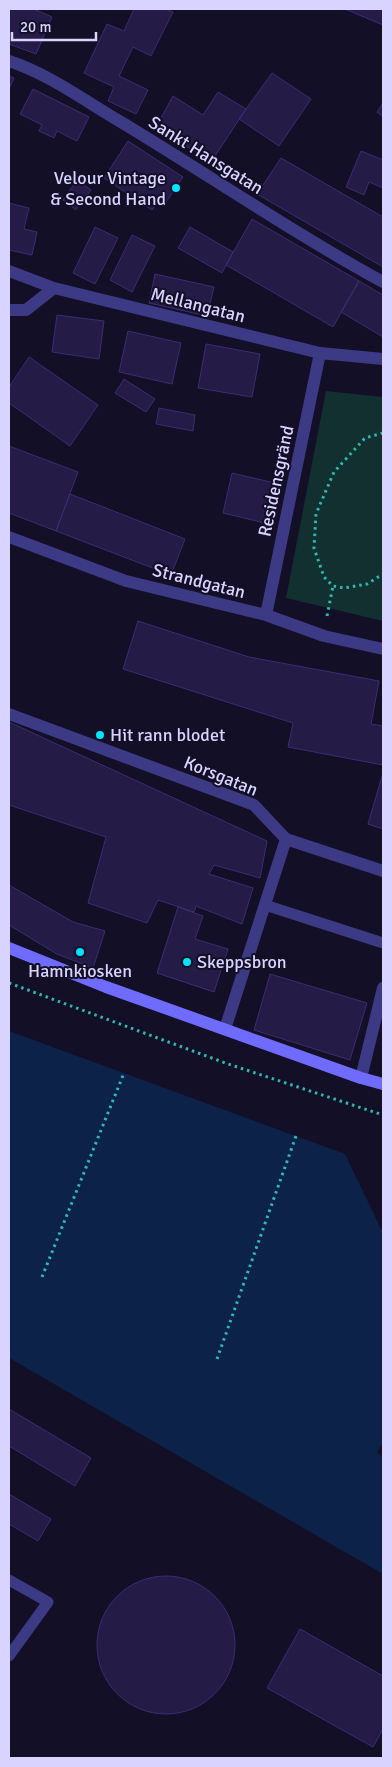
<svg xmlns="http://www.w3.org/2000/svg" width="392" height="1767" font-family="Signika,sans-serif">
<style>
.green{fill:#12302f}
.water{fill:#0c2248}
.building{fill:#241b47;stroke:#3b2d73}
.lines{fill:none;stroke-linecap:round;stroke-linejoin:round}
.path{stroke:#2fb8b0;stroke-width:3;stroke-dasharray:2.5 4;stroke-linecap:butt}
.lane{stroke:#3d3a85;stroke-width:11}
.street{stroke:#3d3a85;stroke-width:12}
.secondary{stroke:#6f6bff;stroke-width:12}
.poi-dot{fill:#00e5ff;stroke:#130f26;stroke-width:2}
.labels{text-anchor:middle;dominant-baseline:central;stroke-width:4;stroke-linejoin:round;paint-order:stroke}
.street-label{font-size:18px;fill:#d9d4ff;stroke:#130f26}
.poi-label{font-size:18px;fill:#d9d4ff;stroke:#130f26;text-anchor:start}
</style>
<rect width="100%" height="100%" fill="#130f26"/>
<path class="green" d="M326,391L383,397V621L286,598Z"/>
<path class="water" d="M9,1031L345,1154L383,1233V1443L377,1452L383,1457V1574L9,1358Z"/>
<path class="building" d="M9,9H34L52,17L36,54L9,44Z
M134,9H165L173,12L151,56L133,47L119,76L148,90L136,114L108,101L114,87L84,73L107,24L124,31Z
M345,9H383V25Z
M272,73L311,99L279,146L239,119Z
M9,76L14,78L9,89Z
M33,89L89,117L77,141L57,131L54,138L39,131L42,125L20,114Z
M218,92L246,109L211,162L156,127L173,96L203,115Z
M383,103V117L377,112Z
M128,141L183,177L166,202L160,198L152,210L104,178Z
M361,151L383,160V188L369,182L364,195L346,187Z
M281,158L383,217V267L257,194Z
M77,180L91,190L76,210L63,200Z
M9,203L29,208L24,229L37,232L32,255L9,250Z
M252,219L359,281L333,327L226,265Z
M95,227L118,238L95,284L73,273Z
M190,227L233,252L222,273L178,248Z
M132,235L155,246L132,292L110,280Z
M155,274L214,287L207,316L149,303Z
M359,281L383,295V337L341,312Z
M57,315L104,321L99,359L52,352Z
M128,331L181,343L172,384L119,372Z
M206,344L260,354L252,397L198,388Z
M29,357L98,405L70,446L9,403V387Z
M124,379L155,399L146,412L115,393Z
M159,408L195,415L193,431L156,424Z
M9,446L78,472L56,531L9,513Z
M232,473L279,484L269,524L223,513Z
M70,494L185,539L171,575L56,531Z
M138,621L249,657L379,681L371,724L383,726V765L288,747L293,723L123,669Z
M9,722L267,841L260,878L214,865L209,874L253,888L242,924L196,906L194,912L158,900L147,923L88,903L106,837L9,805Z
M383,773V829L368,824Z
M9,885L73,922L105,931L93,968L57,954L9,925Z
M178,907L203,916L195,939L228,949L214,992L157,973Z
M270,974L367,1003L350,1060L254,1030Z
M9,1409L91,1458L75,1486L9,1446Z
M9,1494L51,1519L38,1541L9,1524Z
M97 1645a69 69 0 1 1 138 0a69 69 0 1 1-138 0Z
M300,1629L383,1676V1729L373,1747L267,1688Z"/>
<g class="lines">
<path class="path" d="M383,433L365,438L334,472L316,514L314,548L324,577L333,586L344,588L367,584L383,574
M327,616L333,586
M9,983L228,1064L383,1115
M42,1277L124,1073
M217,1359L296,1136"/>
<path class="lane" d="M265,905L383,943
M9,1580L48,1602L9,1656"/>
<path class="street" d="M9,61C49,74 85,101 121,122C209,175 293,233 383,282
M9,271L54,288L320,353L383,359
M9,310H26L54,288
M9,537L126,581L266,615L324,636L383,649
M266,615L320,353
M9,714L254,805L286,839L383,871
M225,1029L286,839
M361,1078L383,988"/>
<path class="secondary" d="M9,948L106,987L361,1078L383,1084"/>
</g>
<g class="poi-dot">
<circle cx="176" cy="188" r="5"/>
<circle cx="100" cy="735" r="5"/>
<circle cx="80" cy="952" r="5"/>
<circle cx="187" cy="962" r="5"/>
</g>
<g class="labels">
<g class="street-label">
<text transform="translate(206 155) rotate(32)">Sankt Hansgatan</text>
<text transform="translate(198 305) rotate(14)">Mellangatan</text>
<text transform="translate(276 481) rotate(-78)">Residensgränd</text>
<text transform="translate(199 581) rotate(14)">Strandgatan</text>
<text transform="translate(221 776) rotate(22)">Korsgatan</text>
</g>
<g class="poi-label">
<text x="166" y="178" text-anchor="end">Velour Vintage<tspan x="166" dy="21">&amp; Second Hand</tspan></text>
<text x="110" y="735">Hit rann blodet</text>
<text x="197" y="962">Skeppsbron</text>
<text x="80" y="971" text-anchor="middle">Hamnkiosken</text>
</g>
</g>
<rect width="392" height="1767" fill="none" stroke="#d9d4ff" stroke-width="20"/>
<path d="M12 32v8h84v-8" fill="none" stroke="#d9d4ff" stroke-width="2.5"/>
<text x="20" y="32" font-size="15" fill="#d9d4ff" stroke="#130f26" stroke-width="4" paint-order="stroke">20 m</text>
</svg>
